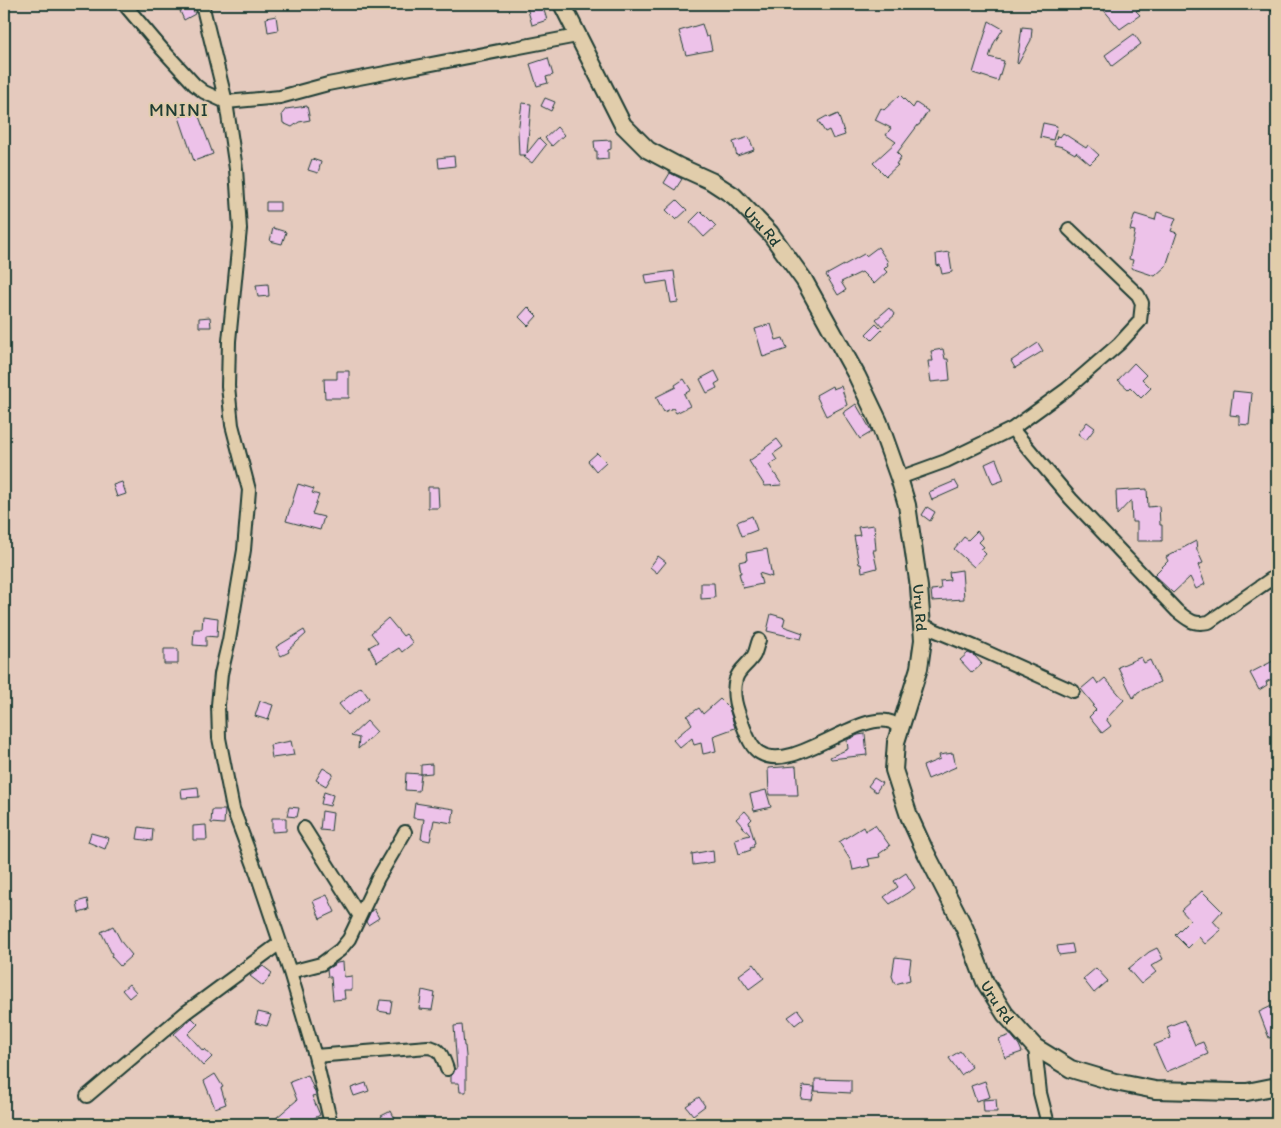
<svg xmlns="http://www.w3.org/2000/svg" width="1281" height="1128" font-family="Itim,sans-serif">
<style>
.building{fill:#edc2e9;stroke:#1f3d34}
.lines{fill:none;stroke-linecap:round;stroke-linejoin:round}
.minor-casing{stroke:#1f3d34;stroke-width:16}
.tertiary-casing{stroke:#1f3d34;stroke-width:20}
.minor{stroke:#e1cdab;stroke-width:12}
.tertiary{stroke:#e1cdab;stroke-width:16}
.labels{text-anchor:middle;dominant-baseline:central;stroke-width:4;stroke-linejoin:round;paint-order:stroke}
.street-label{font-size:16px;fill:#1f3d34;stroke:#e1cdab}
.quarter-label{font-size:19px;letter-spacing:1px;fill:#1f3d34;stroke:#e1cdab}
</style>
<rect width="100%" height="100%" fill="#e5cabe"/>
<filter id="ink" filterUnits="userSpaceOnUse"><feTurbulence type="fractalNoise" baseFrequency=".02" numOctaves="2"/><feDisplacementMap in="SourceGraphic" scale="10" xChannelSelector="R" yChannelSelector="G"/><feConvolveMatrix kernelMatrix="1 2 1 2 8 2 1 2 1" color-interpolation-filters="sRGB"/></filter>
<g filter="url(#ink)">
<path class="building" d="M538,4H542L547,20L532,25L527,7Z
M1108,4H1146L1136,11L1140,15L1120,29L1102,8H1111Z
M191,6L195,14L184,20L180,11Z
M276,16L278,30L268,32L266,18Z
M989,21L1003,29L994,43L989,57L1004,61L998,81L973,73Z
M702,24L706,37L709,36L712,50L686,55L679,31Z
M1022,27L1032,28L1031,40L1018,64L1017,63Z
M1134,34L1141,44L1112,66L1105,55Z
M548,58L553,75L546,77L548,83L537,86L530,64Z
M900,95L913,108L916,103L928,111L919,125H918L897,153L901,157L896,164L898,165L886,176L873,163L896,142L886,135L891,128L875,120L881,108L884,110Z
M545,98L555,102L551,111L541,106Z
M522,103L531,104L527,153L539,138L546,145L532,163L524,157L526,155H519L518,132Z
M307,106L310,120L299,122L292,127L283,123L282,114L286,109Z
M197,111L213,154L194,161L179,117Z
M838,114L845,135L833,139L829,130L825,132L818,121L827,116L829,118Z
M1043,123L1057,126L1053,140L1040,137Z
M557,127L564,135L552,146L545,138Z
M1063,133L1086,148L1088,145L1099,155L1090,164L1076,152L1075,154L1063,147L1054,145L1057,136L1060,137Z
M749,137L754,150L737,156L733,142Z
M611,140V149L608,150V159L597,160V151H595L594,141Z
M454,156L455,166L439,168L438,158Z
M312,159L321,162L318,173L308,170Z
M670,173L682,179L675,190L664,183Z
M677,200L687,210L676,220L666,210Z
M266,202H280V211H266Z
M701,211L716,226L704,237L690,222Z
M1157,212L1176,218L1171,231L1177,233L1166,266L1155,276L1131,268L1133,260L1129,259L1135,231L1130,230L1135,214L1155,220Z
M273,228L286,232L282,244L270,241Z
M878,247L888,262L887,263L888,265L884,269L887,272L874,284L862,272L841,282L846,290L838,295L826,275L864,254L866,256Z
M949,252L952,272L942,274L940,265L937,266L936,254Z
M674,271L678,302L671,303L667,281L647,284L645,275Z
M268,284L269,296L258,297L256,285Z
M528,307L537,316L528,326L519,317Z
M889,308L895,315L882,326L876,319Z
M210,317L211,327H199V318Z
M771,324L776,340L783,338L787,349L763,357L755,329Z
M876,324L882,330L872,340L866,334Z
M1038,343L1043,351L1015,368L1011,361Z
M943,349L945,359H948L950,380L931,382L928,361H933L931,351Z
M1134,363L1146,375L1142,379L1151,388L1141,398L1130,387L1128,389L1118,380Z
M337,371H349V398H325L324,379H337Z
M715,371L720,381L715,384L717,388L707,393L700,379Z
M684,379L691,390L684,394L690,406L676,413L673,408L664,412L656,397L676,387L675,385Z
M832,386L833,389L841,386L847,405L826,416L816,395Z
M1233,391L1252,393L1249,425L1239,424V416L1230,415Z
M856,404L872,432L860,439L843,413Z
M1087,422L1095,428L1086,440L1078,434Z
M777,439L783,447L773,454L777,460L769,465L782,485L765,486L749,461L762,452L761,451Z
M597,453L606,462L596,471L588,461Z
M996,459L1004,480L993,484L985,464Z
M955,481L959,488L932,500L929,492Z
M122,482L126,494L117,497L113,485Z
M298,484L314,489L312,493L319,495L312,514L324,517L320,530L286,521Z
M428,487H438L439,508H428Z
M1147,489L1148,507L1159,506L1160,525H1162V541H1137V522H1132L1131,500L1117,515L1116,491Z
M927,507L935,512L930,521L922,515Z
M752,516L757,530L742,536L737,522Z
M874,525L876,550H873L877,568L862,572L861,564H859L854,536L860,535L858,527Z
M977,531L983,538L979,542L984,547L981,549L986,554L974,567L954,549L964,537L968,540Z
M1196,541L1197,550L1203,563L1198,565L1205,584L1196,589L1190,577L1173,593L1154,575L1168,561L1166,557Z
M767,549L772,577L759,573L762,584L743,588L739,573H741L739,562L747,560L746,553Z
M658,556L666,562L657,573L650,567Z
M962,570L964,599L932,601L931,590L941,589L940,581L950,580L949,572Z
M701,583H714L715,598L701,599Z
M771,614L785,618L783,626L803,633L801,639L767,631Z
M203,616L218,618L217,637L206,636V646L193,645L194,629H202Z
M388,618L403,636L406,634L413,643L402,652L399,648L377,662L369,647L378,642L371,633Z
M304,630L306,634L288,650L289,652L281,656L276,647Z
M164,649H178V664H164Z
M968,653L975,656L982,664L972,673L960,660Z
M1141,657L1144,663L1150,660L1160,682L1138,692L1133,698L1118,667Z
M1273,661L1277,669V676L1266,682L1267,685L1259,690L1250,673Z
M1094,678L1098,684L1105,678L1124,700L1106,719L1111,726L1102,733L1089,717L1096,710L1092,706L1094,705L1081,689Z
M361,687L369,698L348,715L339,704Z
M720,699L729,708L735,728L713,736L716,751L703,754L701,743L694,745L692,738L680,748L673,740L692,724L687,716L699,708L703,714Z
M260,701L273,705L268,720L255,716Z
M367,721L377,732L358,749L359,738L351,736Z
M865,734L867,755L831,759L830,757L848,749L847,740L858,735Z
M291,741L294,755L272,758L270,745Z
M953,753L956,767L928,779L923,766L940,759L939,755Z
M432,764V773L421,774V765Z
M796,766L798,795H769L768,768Z
M323,768L333,774L326,786L316,780Z
M406,773L421,774L419,791L405,790Z
M874,778L882,783L876,792L868,786Z
M198,787L199,797L182,798L181,789Z
M766,790L771,807L754,811L750,794Z
M324,792L333,795L330,806L321,804Z
M415,803L454,809L452,823L434,820L430,841L421,839L424,819L413,818Z
M289,807L299,808L297,817L287,816Z
M212,810H225L224,824L211,823Z
M322,811L333,813L331,831L320,830Z
M745,811L752,819L749,822L755,843L753,844L754,847L750,848L751,850L739,854L735,839L750,835L736,819Z
M272,818H286V831L272,832Z
M206,825L207,840H193V826Z
M875,825L890,846L879,854L880,857L868,859L870,866L853,870L851,861L839,842L863,827L865,831Z
M139,827L153,829L152,841L137,839Z
M91,833L109,838L105,849L88,842Z
M713,850L714,862L693,865L692,854Z
M906,873L915,888L890,904L884,897L898,887L894,881Z
M1202,891L1222,911L1213,921L1221,930L1205,944L1199,937L1188,948L1175,935L1190,920L1181,910Z
M327,895L335,912L320,919L313,901Z
M87,899L89,910L79,913L77,902Z
M374,909L379,918L368,925L366,922L371,911Z
M113,926L122,943L132,955L120,966L111,956L112,954L101,932Z
M1072,944L1074,953L1059,955L1057,946Z
M1157,948L1163,959L1151,966L1156,972L1141,984L1128,969L1149,952Z
M895,957L911,959L909,974L910,980L895,984L892,976Z
M343,962L344,977L352,976V990H344L345,999L333,1000L331,977H328L327,969L337,963Z
M754,964L764,978L749,989L739,975Z
M263,966L272,973L263,986L250,976Z
M1096,968L1108,981L1094,993L1083,979Z
M129,984L136,992L129,998L122,990Z
M422,990L435,993L432,1010L419,1009Z
M380,1000L392,1001L390,1013L378,1011Z
M1274,1005L1277,1012V1035L1269,1038L1259,1012Z
M798,1010L804,1018L795,1025L788,1017Z
M258,1012L271,1015L267,1026L255,1023Z
M192,1018L198,1024L188,1034L203,1051L205,1049L212,1057L203,1066L174,1034Z
M1184,1020L1195,1045L1203,1042L1208,1054L1166,1072L1154,1045L1171,1038L1167,1027Z
M462,1025L464,1046H465L466,1056V1092H460L459,1083H451V1076L453,1074L455,1069H457L454,1026Z
M1011,1035L1019,1045L1022,1052L1005,1058L999,1039Z
M960,1051L972,1067L961,1075L949,1058Z
M215,1074L223,1087L221,1088L226,1104L215,1108L204,1081Z
M308,1075L316,1095L312,1096L320,1115L303,1124H280L276,1118L297,1100L290,1082Z
M815,1079L851,1080V1093L815,1091Z
M985,1081L990,1097L976,1101L971,1086Z
M366,1083L369,1091L354,1096L351,1088Z
M803,1086L815,1087L812,1100L801,1099Z
M699,1097L705,1106L693,1115L686,1106Z
M996,1099L997,1112H984L983,1100Z
M391,1111L396,1121L390,1124H385L381,1116Z"/>
<g class="lines">
<defs>
<path id="minor" d="M124,4L162,49L195,85L204,92L226,102L280,97L328,84L577,36
M202,4L226,102L236,169L240,229L229,341L228,386L232,425L249,490L244,550L229,640L221,674L218,705L219,738L233,809L255,868L290,972L315,1056L331,1124
M1275,4L1277,6
M1012,429L1071,499L1177,611C1190,621 1193,625 1209,622L1277,575
M899,478L946,461L1012,429L1067,389L1119,344L1140,321L1142,303L1138,295L1069,229
M922,625L975,647L1073,691
M759,640C757,645 756,651 754,655C749,664 738,670 736,679C731,696 738,712 744,728C747,736 752,749 760,753C793,774 859,710 891,722C894,723 897,726 900,728
M304,828L359,915
M290,972L321,964L340,950L349,939L378,878L405,832
M1035,1047L1040,1093L1048,1124
M315,1056L428,1047C441,1048 443,1058 447,1069
M87,1096L185,1013L280,943"/>
<g id="tertiary">
<path id="s1" d="M562,4L623,125L648,150L678,166L711,181L734,196L770,233L804,280L857,376L879,422L899,478L907,505L919,587L923,640L919,668L896,742L894,770L909,816L924,849L965,929L985,982L1005,1014L1035,1047L1071,1069L1115,1082L1155,1090L1233,1092H1247L1277,1086"/>
</g>
</defs>
<use href="#minor" class="minor-casing"/>
<use href="#tertiary" class="tertiary-casing"/>
<use href="#minor" class="minor"/>
<use href="#tertiary" class="tertiary"/>
</g>
</g>
<g class="labels">
<g class="street-label">
<text stroke="none"><textPath href="#s1" startOffset="310">Uru Rd</textPath></text>
<text stroke="none"><textPath href="#s1" startOffset="730">Uru Rd</textPath></text>
<text stroke="none"><textPath href="#s1" startOffset="1151">Uru Rd</textPath></text>
</g>
<g class="quarter-label">
<text x="179" y="109">MNINI</text>
</g>
</g>
<rect width="1281" height="1128" fill="none" stroke="#e1cdab" stroke-width="20"/>
<rect x="10" y="10" width="1261" height="1108" fill="none" stroke="#1f3d34" stroke-width="2" filter="url(#ink)"/>
</svg>
